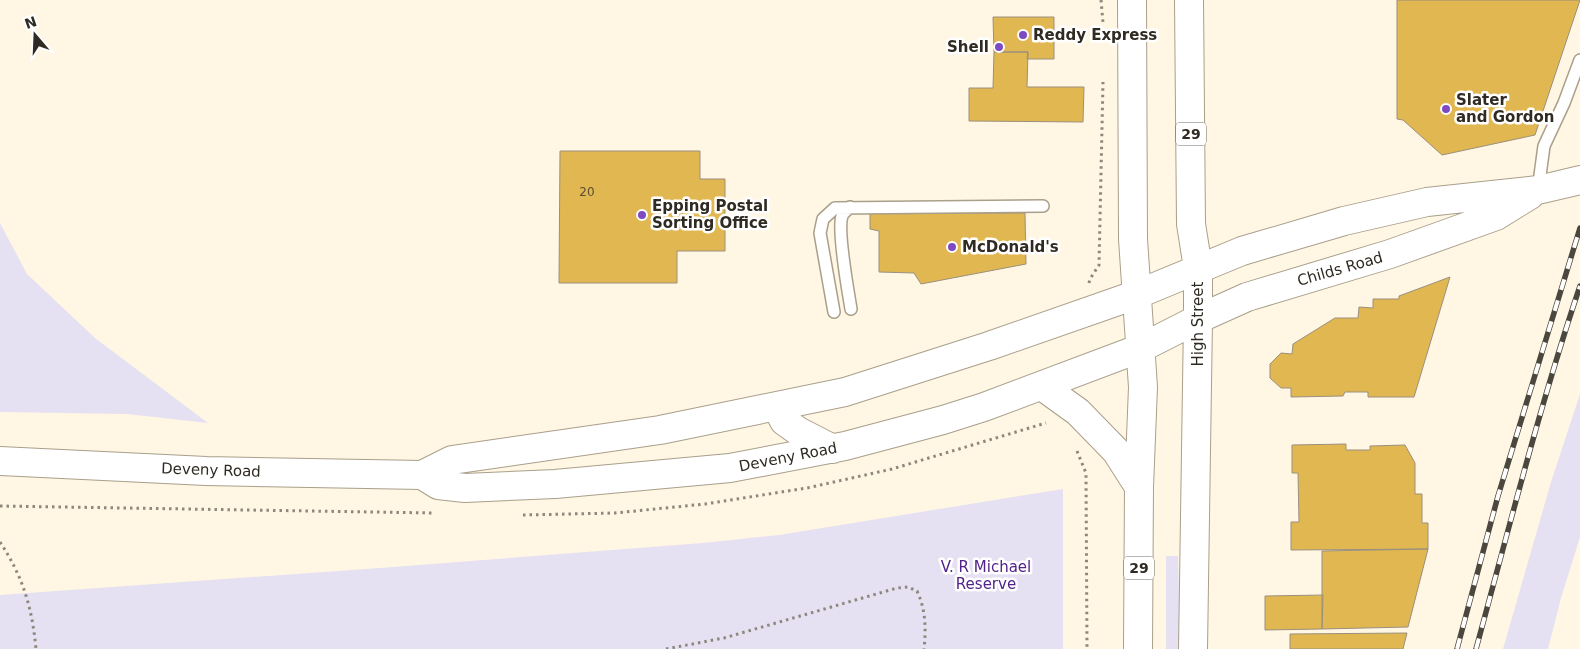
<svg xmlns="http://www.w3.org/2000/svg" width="1580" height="649" font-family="'DejaVu Sans',sans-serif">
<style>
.green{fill:#e6e0f3}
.building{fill:#e1b752;stroke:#9a907c}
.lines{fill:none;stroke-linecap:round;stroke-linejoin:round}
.service-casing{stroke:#a99f8a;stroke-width:14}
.tertiary-casing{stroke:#a99f8a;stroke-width:30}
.primary-casing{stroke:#a99f8a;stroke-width:30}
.path{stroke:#8e887c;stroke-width:3;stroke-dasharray:2.5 4;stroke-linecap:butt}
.service{stroke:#fff;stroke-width:11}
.tertiary{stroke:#fff;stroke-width:28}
.primary{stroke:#fff;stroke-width:28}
.rail-casing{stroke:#4c473e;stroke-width:5.5}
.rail{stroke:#fff;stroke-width:4;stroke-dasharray:11;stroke-linecap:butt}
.poi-dot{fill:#7e4ac2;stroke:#fff;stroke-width:2}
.labels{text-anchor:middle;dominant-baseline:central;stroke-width:5;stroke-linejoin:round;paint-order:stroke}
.number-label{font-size:12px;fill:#5c4e2f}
.shield{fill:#fff;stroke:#6d6b65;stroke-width:1}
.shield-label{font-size:14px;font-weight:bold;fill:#2f2b23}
.poi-label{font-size:15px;font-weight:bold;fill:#2f2b23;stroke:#fff;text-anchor:start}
.street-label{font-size:15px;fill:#2f2b23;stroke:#fff}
.park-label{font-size:15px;fill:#522388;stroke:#fff}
</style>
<rect width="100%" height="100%" fill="#fff6e4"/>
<path class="green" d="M0,223L27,274L95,338L208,423L127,414L0,412Z
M1580,394V537L1561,598L1548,649H1503L1551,482Z
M1063,489V649H0V595L380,568L703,543L779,535Z
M1166,556H1178L1180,649H1166Z"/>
<path class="building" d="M1397,0H1580L1535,135L1442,155L1403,120L1397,119Z
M993,17H1054V59H1027L1028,52H994Z
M994,52H1028L1027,87H1084L1083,122L969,121V88H993Z
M560,151H700V179H725V251H677V283H559Z
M870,213H1025L1026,264L921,284L914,273L879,272V231L870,229Z
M1450,277L1414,397H1368V392H1345L1343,396L1291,397V388H1281L1270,378V364L1281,353L1292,354L1293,344L1335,318H1358L1359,307L1373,308V299H1399V296Z
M1346,444V450H1370V446L1405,445L1415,463V494H1422V523H1428V549L1291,550V522H1299L1298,473H1292V445Z
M1428,549L1408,627L1322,629V551Z
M1323,595L1322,629L1265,630V596Z
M1407,633L1403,649H1290V634Z"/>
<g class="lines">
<defs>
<path id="service" d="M1538,190L1544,146L1564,103L1580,60
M850,207C847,210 843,213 842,216C837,230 848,291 851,309
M834,312L820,233L823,219L835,208L1043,206"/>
<path id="tertiary" d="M1042,386L1078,412L1116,451L1139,487
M777,407L784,421L798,431L833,449
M0,461L206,471L422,475L452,460L660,430L845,392L989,346L1138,294
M422,475L438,485L465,488L555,484L730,468L845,446L943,420L984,407L1141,348"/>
<path id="primary" d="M1132,0L1133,239L1143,387L1139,487L1138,649
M1189,0L1191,224L1198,268V319L1193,649
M1138,294L1242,251L1344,221L1427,202L1538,190L1580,180
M1141,348L1198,319L1247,297L1390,254L1496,216L1530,195"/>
</defs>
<use href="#service" class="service-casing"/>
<use href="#tertiary" class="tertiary-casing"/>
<use href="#primary" class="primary-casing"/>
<path class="path" d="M1101,0L1103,23
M1089,283L1090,279L1099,265L1103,82
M1077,451L1086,473L1087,649
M0,506L434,513
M523,515L615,513L705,504L807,488L892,469L1046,423
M0,542C23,577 32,607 36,649
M666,649L724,638L897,588L908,587L917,591C926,610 926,629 924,649"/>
<use href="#service" class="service"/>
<use href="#tertiary" class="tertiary"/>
<use href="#primary" class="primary"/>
<defs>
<path id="rail" d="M1457,649L1498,496L1580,228
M1476,649C1509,528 1540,405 1580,286"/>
</defs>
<use href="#rail" class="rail-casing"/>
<use href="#rail" class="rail"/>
</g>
<g class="poi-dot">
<circle cx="1023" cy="35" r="5"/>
<circle cx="999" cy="47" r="5"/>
<circle cx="1446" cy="109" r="5"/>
<circle cx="642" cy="215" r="5"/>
<circle cx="952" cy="247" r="5"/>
</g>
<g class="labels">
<g class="number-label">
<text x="587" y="192">20</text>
</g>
<g class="shield">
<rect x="1176" y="122.5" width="30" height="23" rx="4"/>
<rect x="1124" y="556.5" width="30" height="23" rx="4"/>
</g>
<g class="shield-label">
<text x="1191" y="134">29</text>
<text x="1139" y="568">29</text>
</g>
<g class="poi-label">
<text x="1033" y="35">Reddy Express</text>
<text x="989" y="47" text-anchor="end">Shell</text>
<text x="1456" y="100">Slater<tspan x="1456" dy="17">and Gordon</tspan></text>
<text x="652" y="206">Epping Postal<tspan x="652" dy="17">Sorting Office</tspan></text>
<text x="962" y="247">McDonald's</text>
</g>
<g class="street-label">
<text transform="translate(1340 269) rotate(-16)">Childs Road</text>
<text transform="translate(1198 324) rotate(-90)">High Street</text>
<text transform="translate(788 457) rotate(-11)">Deveny Road</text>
<text transform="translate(211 470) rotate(2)">Deveny Road</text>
</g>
<g class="park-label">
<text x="986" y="567">V. R Michael<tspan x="986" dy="17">Reserve</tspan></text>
</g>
</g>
<g transform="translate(35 35) rotate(341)" stroke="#ffffff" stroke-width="4" paint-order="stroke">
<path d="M0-4L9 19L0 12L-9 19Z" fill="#2f2b23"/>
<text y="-8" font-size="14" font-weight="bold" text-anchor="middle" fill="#2f2b23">N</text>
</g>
</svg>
